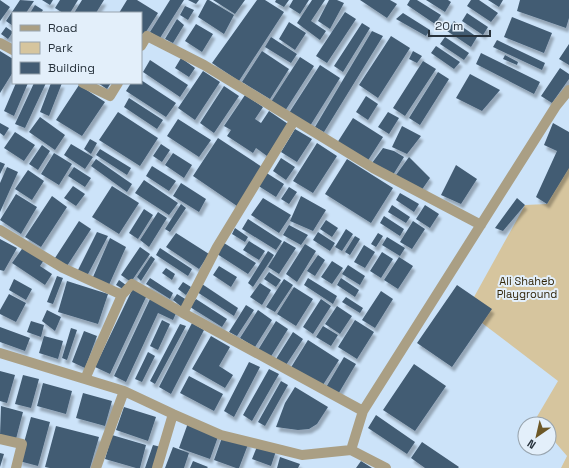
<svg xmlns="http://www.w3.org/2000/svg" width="569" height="468" font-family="'Space Grotesk',sans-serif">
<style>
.green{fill:#d6c59e}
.building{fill:#435c73;filter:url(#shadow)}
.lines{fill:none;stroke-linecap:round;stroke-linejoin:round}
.minor{stroke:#aa9f84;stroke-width:10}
.labels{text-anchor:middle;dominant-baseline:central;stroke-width:4;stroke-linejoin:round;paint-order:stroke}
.park-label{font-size:11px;fill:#33270a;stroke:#e3effa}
</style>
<defs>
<filter id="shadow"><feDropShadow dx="2.5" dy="4.5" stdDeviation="1" flood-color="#0004"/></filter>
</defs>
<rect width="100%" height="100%" fill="#cce3f9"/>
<path class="green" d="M569,145V468H561L567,456L549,435V424H539L535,420L558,381L482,323L474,297L525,205L547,204Z"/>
<path class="building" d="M0,0L10,7L0,21Z
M20,0L34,1L26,13H13V26L6,21Z
M42,0H53L50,5Z
M60,0H78L70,13H63L55,8Z
M82,0H104L96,13H74Z
M127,0H137L158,13L144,35L141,33V13H119Z
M170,0H184L160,38L150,32Z
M188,0H199L196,4Z
M207,0H209L234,15L224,34L198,17Z
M213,0H245L235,14Z
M257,0H265L284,12L239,81L212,63Z
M276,0H289L284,7L275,2Z
M293,0H309L300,14L289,7Z
M312,0H325L311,21L326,31L320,40L297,23Z
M329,0H337L344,3L330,29L318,21Z
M360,0H390L397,4L387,18Z
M410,0H417L441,15L435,24L407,5Z
M426,0H448L451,2L445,12Z
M471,0H479L498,13L491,22L467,6Z
M488,0H503L499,7Z
M520,0H569V18L566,28L517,11Z
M35,5L43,10L41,13H30Z
M185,6L194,10L188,20L180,15Z
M345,12L356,19L327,63L316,56Z
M403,13L430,30L426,36L396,19Z
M467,13L488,27L483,35L462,21Z
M512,17L552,33L544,53L504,37Z
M177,19L184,25L173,43L165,39Z
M454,21L477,37L471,47L447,31Z
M289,22L306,33L295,50L279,39Z
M362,23L370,28L343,72L334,66Z
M196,24L213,34L202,52L185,41Z
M6,27L13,32L8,39L1,34Z
M372,31L383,36L324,132L315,127Z
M391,36L410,48L378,98L359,85Z
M271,37L297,54L291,63L265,47Z
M445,37L469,53L464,60L440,44Z
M497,40L545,63L542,70L493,47Z
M569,44V65L559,59Z
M436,46L460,62L454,69L431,53Z
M0,51L13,59V72L0,93Z
M262,51L289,69L270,99L242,82Z
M413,51L422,56L417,63L409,59Z
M481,53L540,82L534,94L476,64Z
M505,55L518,62L517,65L503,59Z
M300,57L314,66L285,111L271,102Z
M181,58L195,68L189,77L175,68Z
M150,60L188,85L180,97L143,72Z
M423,61L436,69L405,116L393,108Z
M320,65L340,78L310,126L289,113Z
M560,68L569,74V79L552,103L541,96Z
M203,71L220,82L195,120L178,108Z
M438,72L449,79L420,125L409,118Z
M470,74L500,90L482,111L456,98Z
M141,80L176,103L166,117L126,91L131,83H141Z
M16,83H28L14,116L4,111Z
M34,83H46L25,128L15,124Z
M51,83H62L49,116L40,112Z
M98,83H111L107,89Z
M79,85L105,102L82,136L56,120Z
M224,86L239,96L214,133L200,123Z
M245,95L263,107L255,119L261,123L269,111L288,124L267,156L256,148L253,153L227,136L231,130L224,126Z
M366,96L378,104L368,120L356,112Z
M129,98L163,120L157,129L124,107Z
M118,112L158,138L140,166L99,140Z
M388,112L399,118L389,134L378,127Z
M40,117L65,135L55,150L29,132Z
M353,118L383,137L367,162L337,143Z
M178,119L211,140L199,157L167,136Z
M0,123L9,128L4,136L0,133Z
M553,123L569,132V168L547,204L536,197L557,151L544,145Z
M402,126L421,136L407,154L392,147Z
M295,129L312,139L297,162L281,152Z
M15,132L35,145L24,161L4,148Z
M218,138L262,167L237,206L193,176Z
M90,139L97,143L91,154L84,149Z
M317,143L337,156L313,193L293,181Z
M71,144L93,157L85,169L64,155Z
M161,144L170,150L162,162L153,156Z
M42,145L50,151L38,170L29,164Z
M383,148L394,151L404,157L393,175L372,163Z
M100,149L131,168L127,175L96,155Z
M54,153L72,164L59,185L41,174Z
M173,153L192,165L184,178L165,165Z
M409,157L430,178L421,191L396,175Z
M281,158L295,167L286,180L273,171Z
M96,159L132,184L127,192L91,166Z
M347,159L393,188L371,223L325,194Z
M0,162L5,164L0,174Z
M456,165L477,179L461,204L441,195Z
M152,166L176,181L169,191L146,176Z
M7,167L18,172L0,212V183Z
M74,167L91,178L85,187L68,176Z
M28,170L44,181L32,200L15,189Z
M265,172L284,184L276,197L257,185Z
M144,180L178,203L169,215L135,193Z
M181,183L206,199L199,212L173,196Z
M73,186L85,194L76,206L64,198Z
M112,186L139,203L119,234L92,217Z
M289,187L297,192L289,204L281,199Z
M400,193L419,204L414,212L396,200Z
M16,194L37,207L21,234L0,220Z
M52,196L67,207L41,247L25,237Z
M301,196L326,210L313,231L290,221Z
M263,198L291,215L279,233L251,215Z
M517,198L525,205L503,231L495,228Z
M181,204L186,208L170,232L165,229Z
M392,205L410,217L406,223L388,212Z
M425,205L439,214L430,228L416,219Z
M144,209L153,215L138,239L129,233Z
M158,212L167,218L149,247L140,240Z
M384,216L404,229L400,236L380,223Z
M248,219L282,241L276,250L242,229Z
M326,220L338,228L332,237L320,229Z
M79,221L91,229L67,266L55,258Z
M413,221L425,229L412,249L400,242Z
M289,225L308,235L301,245L283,235Z
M235,228L248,237L245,242L232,234Z
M346,229L353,234L342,251L335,247Z
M97,232L108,236L87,276L78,270Z
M318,232L335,243L330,251L313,240Z
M176,233L209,254L199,269L166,247Z
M378,233L383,236L376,247L371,244Z
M355,236L360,239L350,255L345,252Z
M387,237L405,248L400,256L382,245Z
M110,238L126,247L108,287L93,277Z
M0,239L17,248L4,271L0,270Z
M249,241L265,251L259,260L243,250Z
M284,241L296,248L279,274L268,267Z
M224,243L256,263L248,274L217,254Z
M305,244L316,251L297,282L286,274Z
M364,245L375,252L365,268L354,262Z
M24,246L44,260L40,266L52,274L45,285L12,263Z
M140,247L150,254L131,282L121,275Z
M160,248L192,269L188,276L156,255Z
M268,251L274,255L253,287L248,283Z
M382,252L393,259L381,278L370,271Z
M318,255L325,260L315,276L307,271Z
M151,256L155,259L141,281L137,277Z
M399,257L413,266L398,289L384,280Z
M332,261L343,268L332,284L321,277Z
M348,265L365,276L360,285L342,274Z
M219,266L237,277L231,287L213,275Z
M166,268L175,274L172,280L162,273Z
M269,272L281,280L276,287L264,279Z
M57,276L63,278L53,304L47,302Z
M150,278L173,293L170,299L146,284Z
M308,278L337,296L333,304L304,285Z
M341,278L359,290L355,297L337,285Z
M14,279L32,289L26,300L9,290Z
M284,279L293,285L275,312L266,307Z
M119,280L126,285L123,289L116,285Z
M67,281L108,294L98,324L58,312Z
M183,282L191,287L186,295L178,289Z
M260,283L271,290L262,305L250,297Z
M202,284L238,308L234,316L197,292Z
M457,285L492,309L452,367L417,343Z
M294,287L313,299L296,326L277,314Z
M133,288L147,295L110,374L95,367Z
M381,291L393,299L375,328L362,320Z
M9,294L26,303L16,322L0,314V310Z
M177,294L187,300L182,307L173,300Z
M346,297L363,308L360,313L342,302Z
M150,299L177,311L173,320L158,313L126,382L114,376Z
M196,299L227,319L222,327L190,307Z
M321,299L331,306L313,334L303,327Z
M246,305L254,310L237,336L229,332Z
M337,306L352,316L340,334L325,324Z
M47,310L61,317L55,331L42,321Z
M258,310L272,320L255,347L240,338Z
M162,320L170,324L158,350L150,346Z
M355,320L374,332L357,359L338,347Z
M31,321L44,325L41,337L27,332Z
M276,321L288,329L270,358L258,350Z
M192,323L204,330L171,394L159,387Z
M180,324L186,326L155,384L150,381Z
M323,326L338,335L331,346L316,337Z
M0,327L30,338L25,351L0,342Z
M71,328L77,330L67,360L62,358Z
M84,331L97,336L85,368L72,362Z
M293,332L303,339L286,365L276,359Z
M44,336L63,341L58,359L39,353Z
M211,336L230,347L219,366L233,375L225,388L192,369Z
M308,340L339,360L321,388L290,369Z
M148,352L155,356L142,382L135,379Z
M344,357L356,364L337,396L325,389Z
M249,362L260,367L234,417L224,411Z
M414,364L446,386L415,431L383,410Z
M269,369L279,374L252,421L243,415Z
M0,371L15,375L7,403L0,401Z
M23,375L39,379L31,408L15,404Z
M189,376L223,394L214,411L180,393Z
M281,381L288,385L265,426L258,422Z
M43,383L72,391L66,414L37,406Z
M295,387L328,407L317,424L309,429L298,430L276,427L285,403Z
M83,393L112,401L105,426L76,418Z
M1,406L23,412L16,439L0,435Z
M124,407L156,417L148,441L116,430Z
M376,415L415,442L407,454L368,428Z
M31,417L50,422L38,466L19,461Z
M188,423L219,434L210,459L179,448Z
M56,426L99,437L90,468H50L45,467Z
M224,432L249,442L239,468H236L214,460Z
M112,435L146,445L140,468H136L105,459Z
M422,442L459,467L458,468H425L411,458Z
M258,444L276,451L271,466L252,459Z
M153,445L161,447L154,468H145Z
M173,447L189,453L184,468H165Z
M0,453L4,454L0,467Z
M280,457L300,464L298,468H277Z
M193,461L208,467L207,468H190Z
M361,461L372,468H356Z"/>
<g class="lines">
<path class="minor" d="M0,43L13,50
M141,46L147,36L204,65L373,168L481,225
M83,83L110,96L118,83
M294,121L217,247L183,313L363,411
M0,230L63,268L122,295L132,284L183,313
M0,353L124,391L173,414L221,435L302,455L351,450L386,468
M85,379L122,295
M0,439L22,444L16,468
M351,450L363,411L556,106L569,90
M96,468L124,391
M157,468L173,414"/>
</g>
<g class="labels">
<g class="park-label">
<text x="527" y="281">Ali Shaheb<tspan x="527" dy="13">Playground</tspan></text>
</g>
</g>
<rect x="12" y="12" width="130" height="72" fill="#e3effa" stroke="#98a4ae"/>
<rect x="20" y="25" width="20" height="6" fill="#aa9f84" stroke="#98a4ae"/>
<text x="48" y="32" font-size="12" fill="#28333d">Road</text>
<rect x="20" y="42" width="20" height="12" fill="#d6c59e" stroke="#98a4ae"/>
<text x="48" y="52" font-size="12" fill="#28333d">Park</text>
<rect x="20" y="62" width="20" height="12" fill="#435c73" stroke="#98a4ae"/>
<text x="48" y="72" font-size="12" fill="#28333d">Building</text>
<g transform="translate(537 436) rotate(214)"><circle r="19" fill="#e3effa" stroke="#98a4ae"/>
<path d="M0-3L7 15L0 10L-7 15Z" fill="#6d5827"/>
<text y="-6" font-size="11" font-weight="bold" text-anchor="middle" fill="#28333d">N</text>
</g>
<path d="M429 30v6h61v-6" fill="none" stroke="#28333d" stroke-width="2"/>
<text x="435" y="30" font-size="12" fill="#28333d" stroke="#e3effa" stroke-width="3" paint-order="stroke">20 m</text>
</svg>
